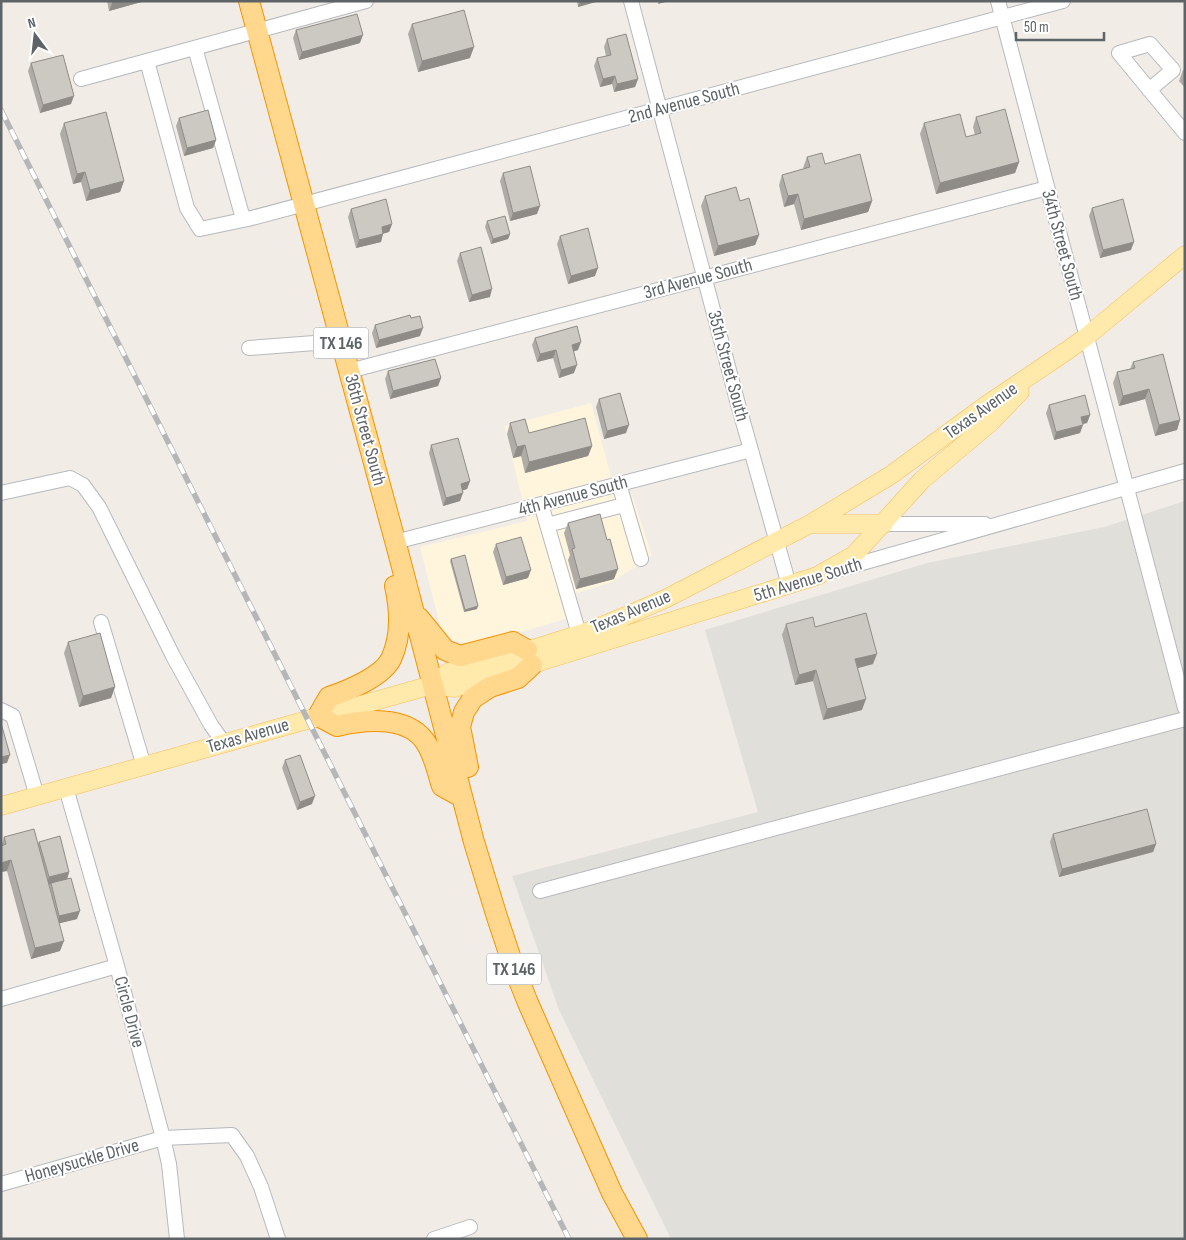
<svg xmlns="http://www.w3.org/2000/svg" width="1186" height="1240" font-family="'Sofia Sans Condensed',sans-serif">
<style>
.commercial{fill:#fff4dc}
.industrial{fill:#e1dfda}
.lines{fill:none;stroke-linecap:round;stroke-linejoin:round}
.minor-casing{stroke:#b6b9bd;stroke-width:16}
.major-casing{stroke:#fbbc55;stroke-width:19}
.highway-casing{stroke:#f69200;stroke-width:22}
.minor{stroke:#fff;stroke-width:14}
.major{stroke:#ffeaac;stroke-width:18}
.highway{stroke:#ffd88e;stroke-width:20}
.rail-casing{stroke:#b5b6b7;stroke-width:5.5}
.rail{stroke:#fff;stroke-width:4;stroke-dasharray:11;stroke-linecap:butt}
.wall{fill:#afaca7}
.shaded-wall{fill:#8f8c88}
.building{fill:#ccc8c2;stroke:#8f8c88}
.labels{text-anchor:middle;dominant-baseline:central;stroke-width:4;stroke-linejoin:round;paint-order:stroke}
.shield{fill:#fff;stroke:#8e9295;stroke-width:1}
.shield-label{font-size:18px;font-weight:bold;fill:#5d6367}
.street-label{font-size:19px;fill:#5d6367;stroke:#fff}
</style>
<rect width="100%" height="100%" fill="#f1ede6"/>
<path class="commercial" d="M591,403L617,498L632,494L652,556L612,582L571,595L578,615L476,646L443,637L420,547L527,521L505,426Z"/>
<path class="industrial" d="M1185,501V1239H671L559,1010L512,876L758,812L705,630L927,563L1104,527Z"/>
<g class="lines">
<defs>
<path id="minor" d="M631,1L738,404L789,585
M998,1L1185,708
M195,48L242,215L248,219L1063,1
M147,61L187,208L200,229L248,219
M81,79L366,1
M1149,90L1173,70L1150,44L1119,53L1185,133
M249,348L341,341
M349,371L1047,188
M619,484L641,559
M1,493L70,478L83,485L99,507L173,656L211,725L224,743
M541,504L579,634
M884,524H985
M547,525L624,505
M395,542L751,450
M834,571L1185,471
M101,622L144,766
M1,710L13,716L37,796
M66,788L117,966L163,1138L169,1164L177,1239
M540,891L1185,719
M1,999L117,966
M1,1184L163,1138L232,1135L247,1156L261,1187L278,1239
M434,1239L470,1227"/>
<path id="major" d="M812,524H884
M432,685L455,688L817,576L854,555L922,480L991,422L1020,392
M1,806L432,685L449,672L539,647L589,631L628,615L667,598L810,524L891,475L985,406L1068,350L1086,337L1185,255"/>
<path id="highway" d="M249,1L397,548L474,842L497,917L514,968L528,1003L612,1193L637,1239
M395,586C400,609 402,636 391,659C382,677 347,691 329,697L318,716L337,726C363,720 405,715 424,740C434,753 437,771 442,786L462,797
M419,618L445,650L460,656L513,642L527,650
M468,767L460,727L464,712L473,698L490,687L518,678L532,665"/>
</defs>
<use href="#minor" class="minor-casing"/>
<use href="#major" class="major-casing"/>
<use href="#highway" class="highway-casing"/>
<use href="#minor" class="minor"/>
<use href="#major" class="major"/>
<use href="#highway" class="highway"/>
<defs>
<path id="rail" d="M1,110L569,1239"/>
</defs>
<use href="#rail" class="rail-casing"/>
<use href="#rail" class="rail"/>
</g>
<path class="wall" d="M107,1H145L109,11Z
M577,1H599L578,7Z
M412,24L470,58L418,72L408,34Z
M296,30L360,43L299,60L293,38Z
M607,39L638,79L635,87L614,92L612,84L600,87L594,66L597,58L606,56L604,47Z
M31,63L71,104L40,113L28,71Z
M1185,69V88L1179,81L1183,70Z
M976,117L1019,162L1015,173L936,194L920,134L924,123L966,137L975,135L973,127Z
M179,118L216,140L213,148L184,156L176,126Z
M64,123L124,181L120,192L86,201L81,182L73,184L60,134Z
M807,157L825,164L872,201L868,212L801,230L794,204L784,207L779,185L782,175L804,169L803,168Z
M503,173L537,214L510,221L500,181Z
M705,196L740,201L759,235L755,245L714,256L701,206Z
M1092,208L1131,250L1100,258L1089,216Z
M351,209L392,224L389,232L383,233L381,242L356,248L348,217Z
M487,221L510,234L508,239L491,244L485,227Z
M560,236L595,276L568,284L557,244Z
M460,253L490,297L469,302L457,261Z
M411,318L420,336L376,348L372,333L375,325Z
M535,338L578,350L573,351L574,373L559,378L553,358L537,362L532,345Z
M1133,362L1180,420L1177,430L1155,436L1145,399L1119,406L1113,383L1117,372L1130,369Z
M388,371L441,378L438,386L390,399L385,379Z
M599,399L626,433L604,439L596,407Z
M1049,405L1090,415L1087,423L1083,424L1080,433L1054,440L1046,413Z
M510,423L529,433L592,446L588,456L525,473L521,456L513,458L507,434Z
M431,445L470,481L467,489L462,490L460,501L443,506L429,453Z
M568,523L614,579L576,589L568,560L570,555L564,533Z
M496,544L528,578L503,585L493,552Z
M451,559L477,609L464,612L450,561Z
M786,624L873,664L857,668L862,710L823,720L813,681L795,685L782,635Z
M68,642L115,687L111,698L79,707L64,653Z
M285,760L312,804L297,810L282,768Z
M1053,834L1156,844L1153,852L1059,877L1050,842Z
M4,837L38,844L39,842L69,872L67,879L77,919L59,923L60,951L31,959L7,871L1,872V846Z"/>
<path class="shaded-wall" d="M113,1H145L109,11Z
M580,1H599L578,7Z
M659,1H669L658,4Z
M363,35L360,43L299,60L302,52Z
M474,47L470,58L418,72L422,61Z
M615,76L612,84L600,87L603,79Z
M638,79L635,87L614,92L617,84Z
M74,96L71,104L40,113L43,105Z
M216,140L213,148L184,156L187,148Z
M1019,162L1015,173L936,194L940,183Z
M85,172L81,182L73,184L77,174Z
M124,181L120,192L86,201L90,190Z
M798,194L794,204L784,207L788,196Z
M872,201L868,212L801,230L804,219Z
M540,206L537,214L510,221L513,213Z
M392,224L389,232L379,235L382,227Z
M383,234L381,242L356,248L359,240Z
M510,234L508,239L491,244L493,239Z
M759,235L755,245L714,256L718,246Z
M1134,242L1131,250L1100,258L1103,250Z
M598,268L595,276L568,284L571,276Z
M492,289L490,297L469,302L472,295Z
M423,328L420,336L376,348L379,340Z
M581,342L578,350L569,353L572,345Z
M556,350L553,358L537,362L540,354Z
M577,365L574,373L559,378L561,370Z
M441,378L438,386L390,399L393,391Z
M1149,389L1145,399L1119,406L1123,396Z
M1090,415L1087,423L1078,425L1081,417Z
M1180,420L1177,430L1155,436L1159,425Z
M629,425L626,433L604,439L607,431Z
M1083,425L1080,433L1054,440L1056,432Z
M525,445L521,456L513,458L517,447Z
M592,446L588,456L525,473L529,462Z
M470,481L467,489L458,492L461,484Z
M463,493L460,501L443,506L446,498Z
M618,569L614,579L576,589L580,579Z
M531,570L528,578L503,585L506,577Z
M478,606L477,609L464,612L465,610Z
M877,654L873,664L851,670L855,659Z
M816,670L813,681L795,685L799,675Z
M115,687L111,698L79,707L83,696Z
M866,699L862,710L823,720L827,709Z
M10,755L7,763L1,764V757Z
M315,796L312,804L297,810L300,802Z
M1156,844L1153,852L1059,877L1062,869Z
M11,860L7,871L1,872V863Z
M69,872L67,880L46,885L49,877Z
M80,911L77,919L57,924L59,916Z
M64,941L60,951L31,959L35,948Z"/>
<path class="building" d="M464,10L474,47L422,61L412,24Z
M357,14L363,35L302,52L296,30Z
M626,34L638,79L617,84L615,76L603,79L597,58L611,55L607,39Z
M63,55L74,96L43,105L31,63Z
M1005,109L1019,162L940,183L924,123L960,114L966,137L981,133L976,117Z
M208,110L216,140L187,148L179,118Z
M106,112L124,181L90,190L85,172L77,174L64,123Z
M822,153L825,164L860,154L872,201L804,219L798,194L788,196L782,175L810,167L807,157Z
M530,166L540,206L513,213L503,173Z
M736,187L740,201L749,198L759,235L718,246L705,196Z
M386,199L392,224L382,227L383,234L359,240L351,209Z
M1123,199L1134,242L1103,250L1092,208Z
M505,216L510,234L493,239L487,221Z
M588,228L598,268L571,276L560,236Z
M481,247L492,289L472,295L460,253Z
M410,315L411,318L420,316L423,328L379,340L375,325Z
M577,326L581,342L572,345L577,365L561,370L556,350L540,354L535,338Z
M1163,354L1180,420L1159,425L1149,389L1123,396L1117,372L1135,368L1133,362Z
M435,359L441,378L393,391L388,371Z
M620,393L629,425L607,431L599,399Z
M1085,395L1090,415L1081,417L1083,425L1056,432L1049,405Z
M585,418L592,446L529,462L525,445L517,447L510,423L525,419L529,433Z
M458,438L470,481L461,484L463,493L446,498L431,445Z
M600,514L607,540L610,539L618,569L580,579L572,549L575,548L568,523Z
M521,537L531,570L506,577L496,544Z
M465,555L478,606L465,610L451,559Z
M866,613L877,654L855,659L866,699L827,709L816,670L799,675L786,624L813,617L815,627Z
M100,633L115,687L83,696L68,642Z
M1,723L10,755L1,757Z
M300,755L315,796L300,802L285,760Z
M1147,809L1156,844L1062,869L1053,834Z
M34,829L64,941L35,948L11,860L1,863V846L6,844L4,837Z
M60,836L69,872L49,877L39,842Z
M71,878L80,911L59,916L51,883Z"/>
<g class="labels">
<g class="shield">
<rect x="313.5" y="327.5" width="55" height="31" rx="4"/>
<rect x="486.5" y="953.5" width="55" height="31" rx="4"/>
</g>
<g class="shield-label">
<text x="341" y="343">TX 146</text>
<text x="514" y="969">TX 146</text>
</g>
<g class="street-label">
<text transform="translate(684 103) rotate(-15)">2nd Avenue South</text>
<text transform="translate(1062 245) rotate(75)">34th Street South</text>
<text transform="translate(698 279) rotate(-15)">3rd Avenue South</text>
<text transform="translate(728 366) rotate(75)">35th Street South</text>
<text transform="translate(981 411) rotate(-35)">Texas Avenue</text>
<text transform="translate(365 430) rotate(75)">36th Street South</text>
<text transform="translate(573 496) rotate(-15)">4th Avenue South</text>
<text transform="translate(808 580) rotate(-17)">5th Avenue South</text>
<text transform="translate(631 612) rotate(-23)">Texas Avenue</text>
<text transform="translate(248 736) rotate(-16)">Texas Avenue</text>
<text transform="translate(129 1012) rotate(75)">Circle Drive</text>
<text transform="translate(82 1161) rotate(-16)">Honeysuckle Drive</text>
</g>
</g>
<rect width="1186" height="1240" fill="none" stroke="#5d6367" stroke-width="5"/>
<g transform="translate(35 35) rotate(345)" stroke="#ffffff" stroke-width="4" paint-order="stroke">
<path d="M0-4L9 19L0 12L-9 19Z" fill="#5d6367"/>
<text y="-8" font-size="14" font-weight="bold" text-anchor="middle" fill="#5d6367">N</text>
</g>
<path d="M1016 32v8h88v-8" fill="none" stroke="#5d6367" stroke-width="2.5"/>
<text x="1024" y="32" font-size="15" fill="#5d6367" stroke="#ffffff" stroke-width="4" paint-order="stroke">50 m</text>
</svg>
